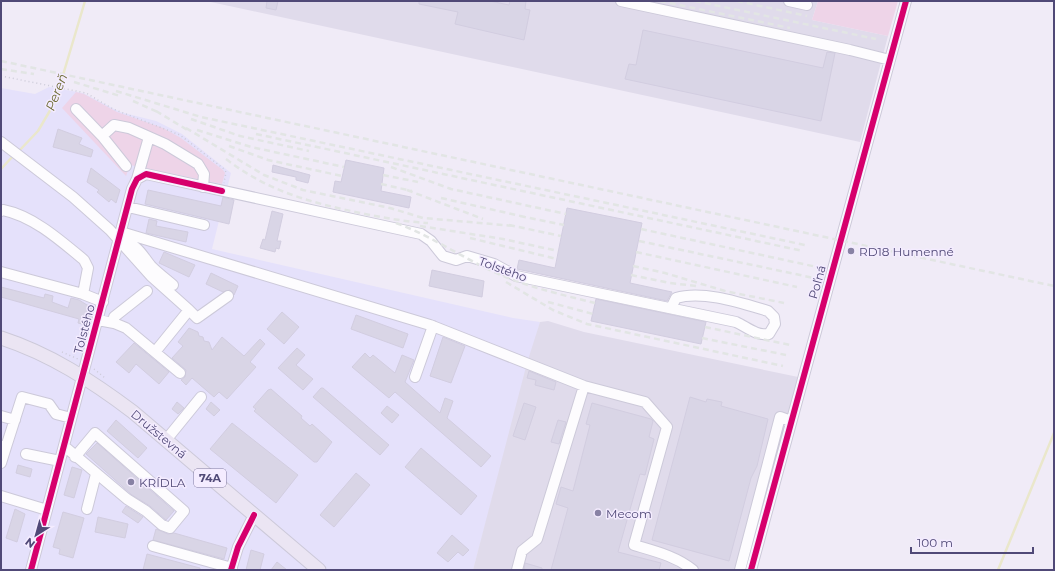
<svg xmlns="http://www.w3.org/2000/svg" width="1055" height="571" font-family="Montserrat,sans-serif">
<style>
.commercial{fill:#e5e1fb}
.industrial{fill:#e0dbeb}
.green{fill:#eed4e8}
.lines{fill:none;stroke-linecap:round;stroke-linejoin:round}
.stream{stroke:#eae7cb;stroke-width:2.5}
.building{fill:#d9d5e6;stroke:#d2cde0}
.minor-casing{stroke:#ccc9d9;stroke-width:12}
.major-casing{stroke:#ccc9d9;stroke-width:15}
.path{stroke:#cdcbd9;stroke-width:1.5;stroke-dasharray:1 3;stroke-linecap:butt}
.minor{stroke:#fdfcfe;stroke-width:10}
.major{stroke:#ebe5f3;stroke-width:13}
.rail{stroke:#e2e5e4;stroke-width:2.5;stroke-dasharray:6 4;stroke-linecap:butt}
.cycleway-casing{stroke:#f4ecff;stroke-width:8}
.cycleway{stroke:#d6006c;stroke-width:6}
.poi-dot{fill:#8882a4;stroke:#f4ecff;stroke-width:1.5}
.labels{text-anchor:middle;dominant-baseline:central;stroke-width:3;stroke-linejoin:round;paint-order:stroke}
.shield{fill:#f4ecff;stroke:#817aa0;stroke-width:1}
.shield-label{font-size:11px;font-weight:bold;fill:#504977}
.poi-label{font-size:12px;fill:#504977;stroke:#f4ecff;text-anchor:start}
.street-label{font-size:12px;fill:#504977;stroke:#f4ecff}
.water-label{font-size:13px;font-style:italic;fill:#6f6d36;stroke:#f4ecff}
</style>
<rect width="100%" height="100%" fill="#f0ebf7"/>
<path class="commercial" d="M49,87L83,93L120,112L156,121L182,134L231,173L212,249L513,318L540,322L473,570H1V88L35,94Z"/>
<path class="industrial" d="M206,1H818L812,20L888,36L860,142Z
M548,321L584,332L803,378L753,570H473L527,363L540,322Z"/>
<path class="green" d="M818,1H898L888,36L812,20Z
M76,92L84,94L117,112L163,128L181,138L223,170L225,173L222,184L130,165L126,176L62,108Z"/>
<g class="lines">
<path class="stream" d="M18,152L38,131L55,102L85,1
M1,169L14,155
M998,570L1054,433"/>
</g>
<path class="building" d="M267,1H278L276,10L266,8Z
M419,1H490L509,5L510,1H526L525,9L530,10L524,40L455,24L458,12L419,4Z
M643,30L823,68L827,52L835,53L821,121L625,79L629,64L636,65Z
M58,129L82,138L79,144L93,150L91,157L53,147Z
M346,160L384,168L381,191L411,197L409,208L333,192L335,181L341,182Z
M273,165L310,175L308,183L296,180V177L272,172Z
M91,168L120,190L116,203L111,199L109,202L97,192L99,190L87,182Z
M148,190L221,206L223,197L234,200L229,224L145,204Z
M567,208L642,223L630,283L672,292L667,301L517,269L519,260L555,268Z
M272,211L283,214L277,241H281L279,249L276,248L275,252L260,248L263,239L265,240Z
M149,219L157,221L156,226L188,232L186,242L146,233Z
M164,252L195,265L189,277L159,263Z
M432,270L484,281L482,297L429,286Z
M211,273L238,286L234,295L230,290L223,292L206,284Z
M1,287L44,298L45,294L53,296L52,302L68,308L71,298L79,300L87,305L94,307L89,326L78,323L79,319L1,297Z
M596,299L706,322L701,344L591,321Z
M282,312L299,327L284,344L267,329Z
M356,315L408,334L403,348L351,329Z
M189,328L198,332L199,336L203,337L204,341L209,342L212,350L222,337L244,356L260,339L265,344L250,362L256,367L227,399L219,392L214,397L192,378L186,385L181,380L185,377L186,370L172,358L183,346L178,342Z
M443,337L465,346L451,383L430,376Z
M134,343L169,372L159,384L136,364L129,373L116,362Z
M297,348L305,355L296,365L313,379L303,390L278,368Z
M365,353L370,358L373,355L395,373L402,355L414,360L405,382L440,413L445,398L453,401L447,418L491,456L481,467L395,392L389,398L352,367Z
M529,371L556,382L554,390L535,385L536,380L527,378Z
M321,388H323L389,445L380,455L313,397Z
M271,389L302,416L301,418L310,426L312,424L332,442L317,462H314L254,411L256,409L253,407L268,390Z
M690,397L706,402L707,399L722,402L721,406L768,419L757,466L751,478L729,561L652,540Z
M177,402L184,408L178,414L172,409Z
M211,402L220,410L214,416L206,409Z
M524,403L536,407L525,440L513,436Z
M592,403L651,419L653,421L649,437L654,439L645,475L640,474L618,552L661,563L659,570H551L568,508L556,504L561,487L573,491L590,425L586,424Z
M387,406L399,415L392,423L381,413Z
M116,420L147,448L138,458L107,431Z
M558,420L566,422L559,444L551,442Z
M232,423L298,475L276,503L210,449Z
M97,443L174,511L166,520L150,506L132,495L86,454Z
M421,448L477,496L461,515L405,467Z
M18,465L32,469L30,477L16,473Z
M72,467L82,470L74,498L64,495Z
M356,473L370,485L334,527L320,515Z
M126,506L143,517L138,523L122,512Z
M15,509L25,514L17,542L6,538Z
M63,512L84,518L73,558L59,554L60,549L53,547Z
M98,517L128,524L125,538L95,532Z
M156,529L168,534L174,533L227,548L224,559L153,540Z
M452,535L469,550L463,556L458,552L448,562L437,553Z
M251,550L264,554L260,570H246Z
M147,554L200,568V570H143Z
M277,562L287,570H271Z
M525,563L542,568V570H524Z"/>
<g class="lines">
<defs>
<path id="minor" d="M621,1L850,50L890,60
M789,1L807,5
M76,109L102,136
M1,142L73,197L110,230L151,276L189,310L155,352
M126,166L102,136L114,125L129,128L165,144L198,164L204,174L203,187
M137,179L149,137
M128,207L204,225
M1,211L3,210C33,216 60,240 84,260L88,268L83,294
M121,232L430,325L584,386L645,402L667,427L634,545C654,551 676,556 693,570
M121,241C137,243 142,255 151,266C158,273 166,279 173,285
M1,272L83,294L103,302
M189,310L197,318L228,296
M98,320L114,323L126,328L180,373
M114,323V317L147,291
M415,377L433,326
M1,416L15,420
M166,440L201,397
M1,446L6,447L1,463
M64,446L127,499L146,511L162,525L170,528L184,511L95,433L75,457
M6,447L22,397L49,404L56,414L71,418
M26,454L60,461
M1,496L47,510
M87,509L96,474
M153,546L232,568
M31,570L132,189L137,179L146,174L421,234L431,241L443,256L456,260L467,256L494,264L516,276L736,322C747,327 756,336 769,334L775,324L774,317L768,311C741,303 703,290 676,298L671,308
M231,570L238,547L254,515
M517,570L522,551L537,539L584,386
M740,570L780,417L791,421
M751,570L906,1"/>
<path id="major" d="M1,338C50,354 92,381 133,412L319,570"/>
</defs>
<use href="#minor" class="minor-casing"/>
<use href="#major" class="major-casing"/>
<path class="path" d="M1,76L86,93L113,109L180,135L224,169L226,172L224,183
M62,352L78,359
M94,369L105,378"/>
<use href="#minor" class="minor"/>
<use href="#major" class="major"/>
<path class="rail" d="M660,1L790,28
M695,1L876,39
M737,1L807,16
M1,61L1054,286
M1,69L34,74
M74,82L120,96
M116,91L201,117L805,245
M133,101L160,113
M156,111L189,131
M191,119L240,136L309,151
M186,128L264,175L303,190L390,208L423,218L514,226
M197,130L251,147L344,167
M256,134L803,251
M229,146L268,160L342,176
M226,159C269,192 312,203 365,214C386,218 407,222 428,223
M391,167L451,189L566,214
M383,175L418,182
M381,184L412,191
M407,190L483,219
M441,198L525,217
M520,216L564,225
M396,223C429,235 458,255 490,270C523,286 559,294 595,303
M509,225L561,236
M420,226L503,239L558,251
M641,229L817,267
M470,238L557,259
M639,241L814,278
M636,252L797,287
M633,266L665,273L725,291L784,303
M631,275L670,283L696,286
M506,282L553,310L587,324L783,366
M548,302L593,314
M705,327L790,345
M702,338L786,355"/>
<defs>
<path id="cycleway" d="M31,570L132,189L137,179L146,174L222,191
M231,570L238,547L254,515
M751,570L906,1"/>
</defs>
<use href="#cycleway" class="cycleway-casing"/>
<use href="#cycleway" class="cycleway"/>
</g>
<g class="poi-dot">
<circle cx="851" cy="251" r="4"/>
<circle cx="131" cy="482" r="4"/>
<circle cx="598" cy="513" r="4"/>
</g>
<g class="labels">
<rect class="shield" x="194" y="469" width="32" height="18" rx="3"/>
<g class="shield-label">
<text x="210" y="478">74A</text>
</g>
<g class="poi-label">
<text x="859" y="251">RD18 Humenné</text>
<text x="139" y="482">KRÍDLA</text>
<text x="606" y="513">Mecom</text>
</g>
<g class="street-label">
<text transform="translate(503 269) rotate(20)">Tolstého</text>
<text transform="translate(817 282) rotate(-74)">Poľná</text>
<text transform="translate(84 329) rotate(-75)">Tolstého</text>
<text transform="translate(159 434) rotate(40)">Družstevná</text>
</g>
<g class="water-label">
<text transform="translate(56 92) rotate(-69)">Pereň</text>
</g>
</g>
<rect width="1055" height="571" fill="none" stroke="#504977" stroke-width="4"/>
<g transform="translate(36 535) rotate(217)" stroke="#f4ecff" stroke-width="3" paint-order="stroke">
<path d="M0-3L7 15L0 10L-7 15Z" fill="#504977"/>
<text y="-6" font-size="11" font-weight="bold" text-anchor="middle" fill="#504977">N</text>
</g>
<path d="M911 547v6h122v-6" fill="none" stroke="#504977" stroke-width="2"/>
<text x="917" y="547" font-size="12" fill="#504977" stroke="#f4ecff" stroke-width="3" paint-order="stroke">100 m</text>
</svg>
